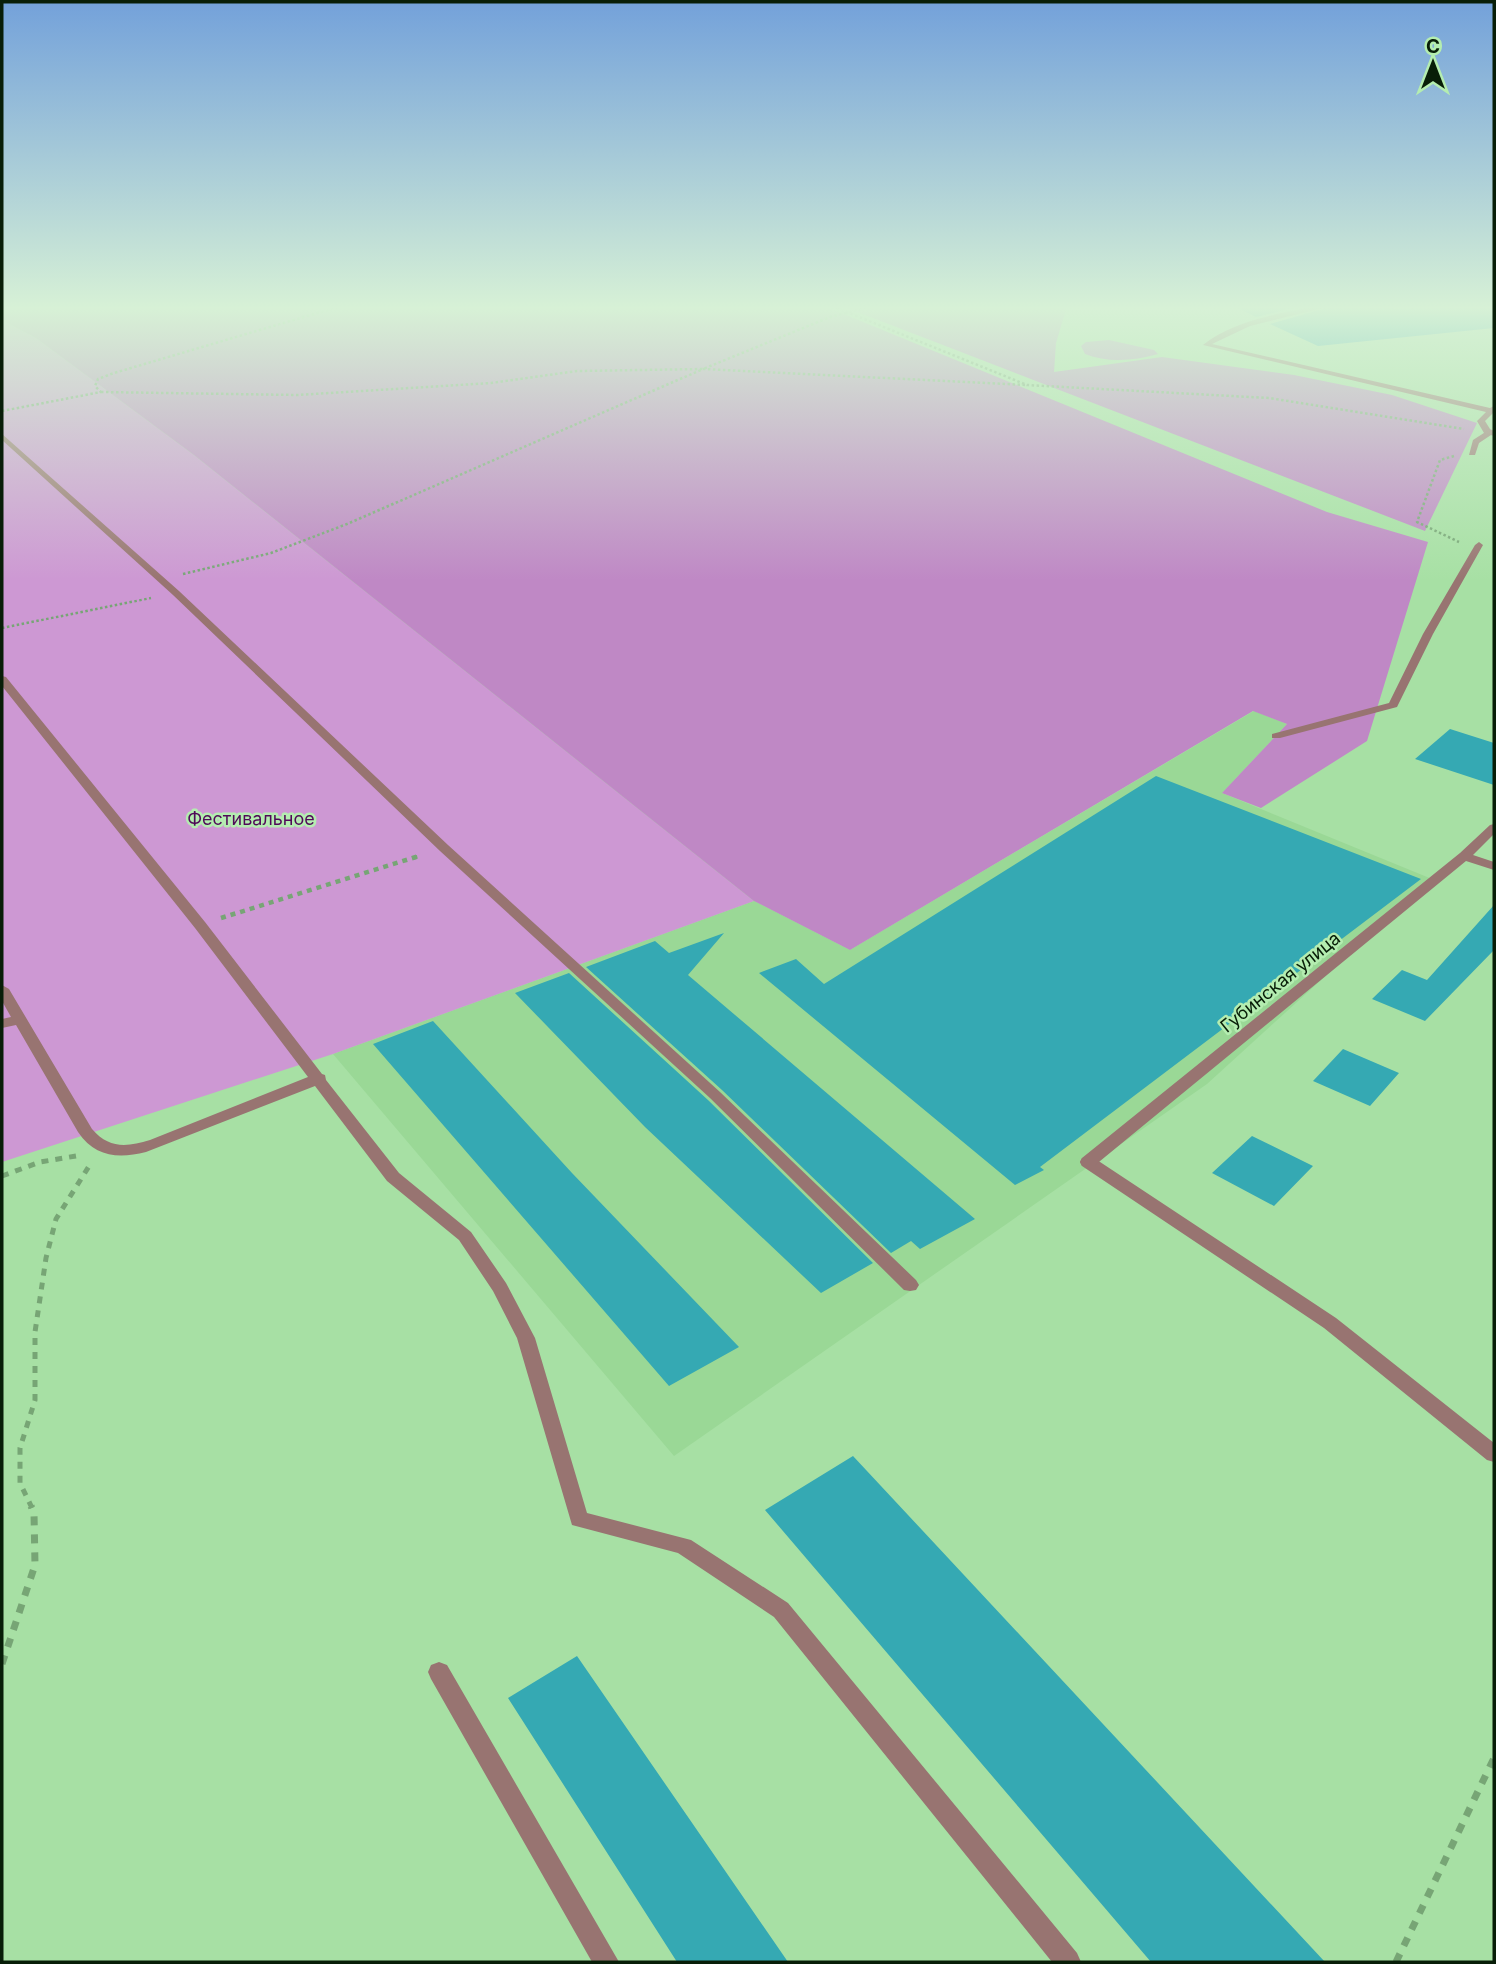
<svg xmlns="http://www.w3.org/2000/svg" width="1496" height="1964" font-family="Inter,sans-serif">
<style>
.built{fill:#9ad896}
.green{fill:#cd98d3}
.forest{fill:#bf88c5}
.building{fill:#35a9b3}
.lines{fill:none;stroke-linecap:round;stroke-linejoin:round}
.path-far4{stroke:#77a575;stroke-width:2.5;stroke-dasharray:2.5 2.5;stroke-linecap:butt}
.path-far3{stroke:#77a575;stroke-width:3.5;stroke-dasharray:4.5 4.5;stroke-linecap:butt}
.path-far2{stroke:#77a575;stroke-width:4.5;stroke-dasharray:5 5;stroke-linecap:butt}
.path-far1{stroke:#77a575;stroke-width:5;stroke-dasharray:7 7;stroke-linecap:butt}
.path{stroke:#77a575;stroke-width:7;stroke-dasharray:9 9;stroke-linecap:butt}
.service{fill:#987471;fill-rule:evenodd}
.minor{fill:#987471;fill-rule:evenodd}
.labels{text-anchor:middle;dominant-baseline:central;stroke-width:5;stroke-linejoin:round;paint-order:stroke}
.park-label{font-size:18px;fill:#500958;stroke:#b4edb0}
.street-label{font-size:18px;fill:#081e08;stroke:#b4edb0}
</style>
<rect width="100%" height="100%" fill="#a7e0a4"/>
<path class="built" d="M1254,711L1287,724L1222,793L1432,879L1207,1084L674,1456L333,1054L754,901L850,950Z"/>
<path class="green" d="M2,320L36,338L194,455L754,901L333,1054L2,1162Z"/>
<path class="forest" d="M2,306H824L1327,512L1428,542L1367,741L1261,808L1222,793L1287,724L1253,711L850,950L754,901L194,455L36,338L2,320Z
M842,306H1067L1056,343L1054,372L1162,357L1294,375L1392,395L1477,423L1425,531Z
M1109,340L1154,350L1158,354C1133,361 1108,363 1085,354L1081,346L1086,342Z"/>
<path class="building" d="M1234,306H1300L1256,317Z
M1333,306H1393L1394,309L1494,306V328L1318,346L1270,324Z
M1450,729L1494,743V785L1415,759Z
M1156,776L1421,879L1040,1167L1044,1170L1015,1185L759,973L796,959L824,984Z
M1494,905V950L1425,1021L1372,999L1402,970L1427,980Z
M724,933L688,975L975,1219L920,1249L911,1241L891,1253L722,1090L586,967L655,941L669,953Z
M569,973L708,1100L873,1263L821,1293L645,1127L515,993Z
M433,1021L572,1173L739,1347L669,1386L373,1044Z
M1343,1049L1399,1073L1370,1106L1313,1081Z
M1252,1136L1313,1166L1274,1206L1212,1173Z
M853,1456L1325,1962H1151L765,1510Z
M577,1656L788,1962H677L508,1698Z"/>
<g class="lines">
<path class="path-far4" d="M832,306L1027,385L1269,398L1464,429
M101,392L297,395L491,383L577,371L703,369L830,317L873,306
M2,411L101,392L95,386L98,379L114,373L341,306
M1454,456L1440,460L1417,522L1459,542
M183,574L271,553L347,524L703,369L1027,385
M2,628L151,598"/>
<path class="path-far3" d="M413,858L420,856"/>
<path class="path-far2" d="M221,918L419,856"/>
<path class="path-far1" d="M2,1176L40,1162L76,1156
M32,1508L20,1483V1448L35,1400V1332L46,1258L56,1219L91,1163"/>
<path class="path" d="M2,1664L35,1565L34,1513L31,1506
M1396,1962L1494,1758"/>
<path class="service" d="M1487,431L1494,433L1479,443L1475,455H1469L1473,440Z
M2,434L179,591L448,845L720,1092L916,1280L919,1285L916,1290L910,1291L904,1290L710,1098L440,851L173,595L2,440Z
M1479,542L1483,545L1433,634L1397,707L1280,738H1272V734L1389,703L1423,634L1475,545Z
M2,676L6,677L205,922L322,1074L325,1075L326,1080L399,1173L471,1232L506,1283L535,1338L587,1513L691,1540L788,1603L1077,1953L1081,1962H1052L774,1617L678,1553L572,1525L517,1338L493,1291L459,1240L387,1181L315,1086L146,1152C118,1159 95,1157 78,1132L16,1025L2,1028V1019L11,1017L2,1001V985L9,989L92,1129C109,1149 127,1147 150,1140L308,1077L195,928L2,686Z
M1088,1157L1094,1158L1336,1318L1494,1443V1462L1487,1460L1324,1328L1082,1166L1080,1162L1082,1158Z
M439,1662L447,1665L619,1962H592L431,1679L428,1672L431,1665Z"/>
<path class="minor" d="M1315,306H1331L1250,326L1212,344L1490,408L1494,406V412L1485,421L1490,429L1494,431V436L1484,433L1477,421L1486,412L1203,345C1233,321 1278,314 1315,306Z
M1494,824V834L1473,855L1494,862V870L1466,861L1094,1166H1082L1080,1162L1082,1158L1460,853L1490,825Z"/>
</g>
<linearGradient id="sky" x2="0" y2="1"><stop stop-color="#73a1da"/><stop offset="0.53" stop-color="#d7f1d6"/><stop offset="1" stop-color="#d7f1d6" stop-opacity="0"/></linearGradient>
<rect width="1496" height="581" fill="url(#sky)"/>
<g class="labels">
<g class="park-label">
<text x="251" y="818">Фестивальное</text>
</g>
<g class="street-label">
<text transform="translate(1280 982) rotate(-39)">Губинская улица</text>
</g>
</g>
<rect width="1496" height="1964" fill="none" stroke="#081e08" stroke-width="7"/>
<g transform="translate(1433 63)" stroke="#b4edb0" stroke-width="5" paint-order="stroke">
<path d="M0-5L12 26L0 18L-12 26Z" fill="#081e08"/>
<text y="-10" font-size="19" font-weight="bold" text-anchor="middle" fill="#081e08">С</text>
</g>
</svg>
